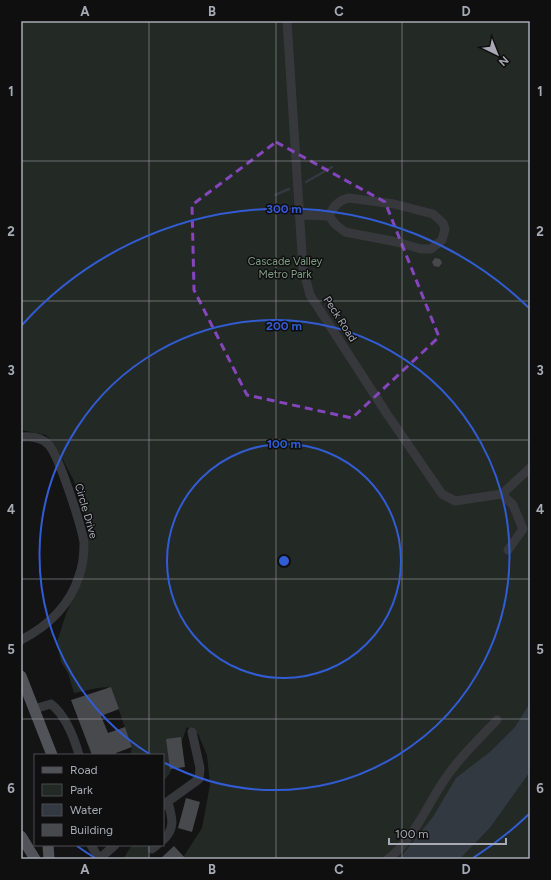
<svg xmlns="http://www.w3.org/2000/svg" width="551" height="880" font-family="Figtree,sans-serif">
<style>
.green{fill:#232924}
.water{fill:#333940}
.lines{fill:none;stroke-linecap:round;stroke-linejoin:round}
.stream{stroke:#333940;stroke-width:2.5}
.building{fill:#48494d}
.minor{stroke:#37383c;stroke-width:9}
.major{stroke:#525358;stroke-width:11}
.marked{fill:none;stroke:#8445bd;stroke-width:3;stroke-dasharray:8 5;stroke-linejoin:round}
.grid{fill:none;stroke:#a7aab4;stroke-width:1;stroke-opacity:0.55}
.ring{fill:none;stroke:#325cd3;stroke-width:2}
.labels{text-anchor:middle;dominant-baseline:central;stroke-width:3;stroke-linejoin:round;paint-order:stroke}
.park-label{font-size:11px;fill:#809d85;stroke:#0f0f10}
.street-label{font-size:11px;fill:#a7aab4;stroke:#0f0f10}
.centre{fill:#325cd3;stroke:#0f0f10;stroke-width:2}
.ring-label{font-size:12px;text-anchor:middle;font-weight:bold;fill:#325cd3;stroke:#0f0f10;stroke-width:3;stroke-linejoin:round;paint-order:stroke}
.neatline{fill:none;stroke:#a7aab4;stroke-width:1.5}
.grid-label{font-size:13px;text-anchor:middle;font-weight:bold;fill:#a7aab4}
</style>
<rect width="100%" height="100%" fill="#141415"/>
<path class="green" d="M21,21H530V721L429,859H182L202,828L210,785L207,755L198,734L187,727L170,773L163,782V755H130L132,747L111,688C103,685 84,692 74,693L68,673L61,662L57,642L66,614L85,571L88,528L74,481L55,445L46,435L21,430Z
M530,772V859H460L490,828Z
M132,845H149L150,859H123Z"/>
<path class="water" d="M530,703V772L490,828L460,859H399L433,817L456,778L491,751L515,727Z"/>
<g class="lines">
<path class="stream" d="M306,182L332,167
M275,195L289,189"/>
</g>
<path class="building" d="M435,258L440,259L442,263L439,267L434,266L432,262Z
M111,687L119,709L101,716L108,733L125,727L132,747L116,753V755H92L71,700Z
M181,737L185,767L170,769L166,739Z
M186,798L200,802L192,832L178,828Z
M174,846L186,859H160Z"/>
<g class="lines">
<path class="minor" d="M287,21L303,269L310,295L387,414L442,494L455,501L502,494L530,468
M299,215L329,216L335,224L345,232L397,242L421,249H431L442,240L445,229L443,223L433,214L394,204L349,198C339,200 333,206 329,216
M21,437C31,436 42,437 49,445C59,456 82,527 84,543C84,553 83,566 79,576C70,605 48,626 21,640
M502,494L513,505L523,529L508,550
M34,709L51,704C66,716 74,737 79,755
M163,805L199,779L200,768L192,732
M163,840C176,829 172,817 168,802
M91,845L99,859
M152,849L157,845
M99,859L115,845
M388,859C412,841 425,810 441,785C456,761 477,741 497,720"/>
<path class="major" d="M21,676L52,755
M21,836L35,859
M48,845L49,859"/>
</g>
<path class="marked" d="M276,142L385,202L439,337L352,418L247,395L194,290L192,205Z"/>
<path class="grid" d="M149,21V755M276,21V859M402,21V859M21,161H530M21,301H530M21,440H530M21,579H530M21,719H530M149,845V859"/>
<g class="ring">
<circle cx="284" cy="561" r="117"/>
<path d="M151 755A235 235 0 1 1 165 763"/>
<path d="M529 814A352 352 0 0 1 473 858M95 858A352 352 0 0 1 77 846M22 325A352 352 0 0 1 529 308"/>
</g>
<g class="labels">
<g class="park-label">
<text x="285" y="261">Cascade Valley<tspan x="285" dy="13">Metro Park</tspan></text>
</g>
<g class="street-label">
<text transform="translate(340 319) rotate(57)">Peck Road</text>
<text transform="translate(86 511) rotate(74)">Circle Drive</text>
</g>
</g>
<circle cx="284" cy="561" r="6" class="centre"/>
<g class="ring-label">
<text x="284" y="213">300 m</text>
<text x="284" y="330">200 m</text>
<text x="284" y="448">100 m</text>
</g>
<rect width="551" height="880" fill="none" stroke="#0f0f10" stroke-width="44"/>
<rect x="34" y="754" width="130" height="92" fill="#0f0f10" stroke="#4c4d52"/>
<rect x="42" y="767" width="20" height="6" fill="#525358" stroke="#4c4d52"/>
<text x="70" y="774" font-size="12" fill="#a7aab4">Road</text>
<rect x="42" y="784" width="20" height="12" fill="#232924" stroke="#4c4d52"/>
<text x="70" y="794" font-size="12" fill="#a7aab4">Park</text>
<rect x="42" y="804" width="20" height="12" fill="#333940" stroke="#4c4d52"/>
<text x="70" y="814" font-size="12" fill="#a7aab4">Water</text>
<rect x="42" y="824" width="20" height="12" fill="#48494d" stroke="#4c4d52"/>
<text x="70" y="834" font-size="12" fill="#a7aab4">Building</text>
<g transform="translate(497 54) rotate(137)" stroke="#0f0f10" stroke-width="3" paint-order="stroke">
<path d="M0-3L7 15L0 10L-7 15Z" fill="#a7aab4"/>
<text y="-6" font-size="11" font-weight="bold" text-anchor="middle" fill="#a7aab4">N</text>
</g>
<path d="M389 838v6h117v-6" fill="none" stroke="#a7aab4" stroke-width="2"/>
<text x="395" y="838" font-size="12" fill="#a7aab4" stroke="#0f0f10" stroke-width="3" paint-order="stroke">100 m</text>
<rect x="22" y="22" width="507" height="836" class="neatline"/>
<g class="grid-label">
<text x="85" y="16">A</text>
<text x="212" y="16">B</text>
<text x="339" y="16">C</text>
<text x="466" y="16">D</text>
<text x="11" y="96">1</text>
<text x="540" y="96">1</text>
<text x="11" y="236">2</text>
<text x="540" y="236">2</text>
<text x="11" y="375">3</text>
<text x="540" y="375">3</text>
<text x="11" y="514">4</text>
<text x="540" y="514">4</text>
<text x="11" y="654">5</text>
<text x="540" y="654">5</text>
<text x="11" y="793">6</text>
<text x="540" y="793">6</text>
<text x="85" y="874">A</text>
<text x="212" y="874">B</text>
<text x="339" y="874">C</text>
<text x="466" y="874">D</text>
</g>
</svg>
